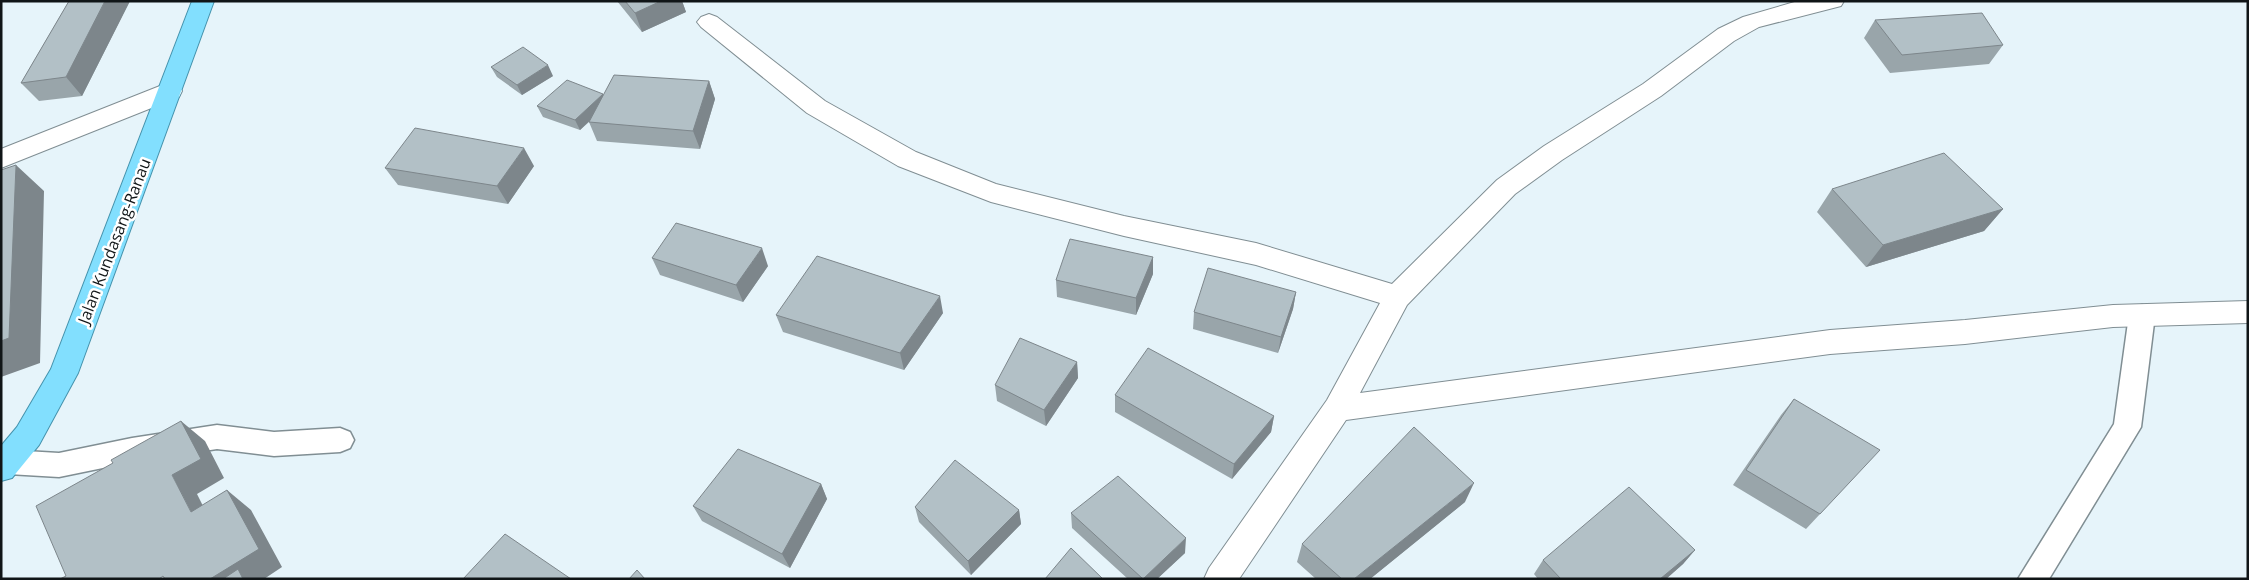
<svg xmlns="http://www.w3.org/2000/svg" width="2249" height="580" font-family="'Open Sans',sans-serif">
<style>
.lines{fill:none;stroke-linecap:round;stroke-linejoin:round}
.service-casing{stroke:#808e93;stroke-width:3}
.minor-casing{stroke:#808e93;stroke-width:2}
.trunk-casing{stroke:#4593ad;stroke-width:2}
.service{fill:#fff;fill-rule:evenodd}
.minor{fill:#fff;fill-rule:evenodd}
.trunk{fill:#82dffe;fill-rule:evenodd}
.wall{fill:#99a5aa}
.shaded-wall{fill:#7d868b}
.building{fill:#b2c0c6;stroke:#7d868b}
.labels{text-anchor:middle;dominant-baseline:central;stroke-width:5;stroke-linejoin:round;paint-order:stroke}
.street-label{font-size:16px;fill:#101517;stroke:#fff}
</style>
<rect width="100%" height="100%" fill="#e6f4fa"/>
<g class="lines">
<defs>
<path id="service" d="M2142,305L2151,308L2155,315L2141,427L2049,579H2018L2114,424L2129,315L2133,308Z
M217,425L274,432L340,428L350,432L354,440L350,448L340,452L274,456L217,449L132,462L59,477L8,474L1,472V452L8,450L59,453L132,438Z"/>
<path id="minor" d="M1798,1H1844L1841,6L1759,27L1734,41L1661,96L1562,160L1515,194L1407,305L1360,393L1830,330L1965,320L2113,305L2248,301V323L2113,327L1965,344L1830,354L1346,420L1239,579H1204L1209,568L1327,400L1380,303L1256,265L1124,236L991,202L898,166L807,113L701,27L697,22L701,17L709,14L717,17L825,101L916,152L996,184L1124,216L1256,243L1392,284L1497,180L1544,146L1643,84L1718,29L1743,17Z
M170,82L179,85L182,91L179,97L1,168V149Z"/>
<path id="trunk" d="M192,1H214L78,373L39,445L12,478L1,481V446L17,427L51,369Z"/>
</defs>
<use href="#service" class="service-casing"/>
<use href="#minor" class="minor-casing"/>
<use href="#trunk" class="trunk-casing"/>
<use href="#service" class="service"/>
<use href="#minor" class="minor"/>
<use href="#trunk" class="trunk"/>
</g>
<path class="wall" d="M69,1H130L82,96L39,101L21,83Z
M617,1H682L686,12L642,32Z
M1875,20L2003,45L1989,64L1890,73L1864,38Z
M491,67L553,76L522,95L497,77Z
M709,81L715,99L700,149L597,141L589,122L580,130L543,117L537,106L603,94V95Z
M534,166L508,204L398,185L385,168Z
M1832,189L2003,209L1984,231L1866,267L1817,212Z
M1153,257V274L1136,315L1057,297L1056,280Z
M652,258L768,266L743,302L660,275Z
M1296,292L1293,309L1278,353L1193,329L1194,312Z
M943,313L904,370L783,332L776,315Z
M1077,362L1078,378L1046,426L997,401L995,385Z
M1115,395L1274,416L1271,432L1232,479L1115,412Z
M1794,399L1820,514L1806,529L1733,485L1781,415Z
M821,484L827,499L790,568L702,521L693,506Z
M1465,502L1370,579H1316L1297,562L1302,544Z
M915,507L1019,510L1021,524L971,575L919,522Z
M1071,513L1185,553L1157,579H1128L1072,528Z
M1695,550L1683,564L1666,579H1538L1534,574L1543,560Z"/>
<path class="shaded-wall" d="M105,1H130L82,96L66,77Z
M661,1H682L686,12L642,32L635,13Z
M548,65L553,76L522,95L517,85Z
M709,81L715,99L700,149L693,131Z
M603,94L607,104L580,130L575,120Z
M524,148L534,166L508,204L497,186Z
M16,165L44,191L40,363L1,377V341Z
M2003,209L1984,231L1866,267L1883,245Z
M762,248L768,266L743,302L736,285Z
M1153,257V274L1136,315V298Z
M1296,292L1293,309L1278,353L1281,337Z
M940,296L943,313L904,370L900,353Z
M1077,362L1078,378L1046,426L1044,410Z
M1274,416L1271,432L1232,479L1234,464Z
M181,421L205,441L224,478L197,494L216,532L191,512L172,475Z
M1474,483L1465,502L1370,579H1354Z
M821,484L827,499L790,568L782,554Z
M227,490L251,510L282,567L264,579H210Z
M1019,510L1021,524L971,575L968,561Z
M1186,538L1185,553L1157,579H1143Z
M1695,550L1683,564L1666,579H1660Z"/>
<path class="building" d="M69,1H105L66,77L21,83Z
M625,1H661L635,13Z
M1982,13L2003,45L1902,55L1875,20Z
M523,47L548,65L517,85L491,67Z
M614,75L709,81L693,131L589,122Z
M567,80L603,94L575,120L537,106Z
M415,128L524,148L497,186L385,168Z
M1944,153L2003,209L1883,245L1832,189Z
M16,165L9,338L1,341V170Z
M676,223L762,248L736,285L652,258Z
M1070,239L1153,257L1136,298L1056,280Z
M817,256L940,296L900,353L776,315Z
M1208,268L1296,292L1281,337L1194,312Z
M1020,338L1077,362L1044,410L995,385Z
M1148,348L1274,416L1234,464L1115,395Z
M1794,399L1880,450L1820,514L1746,470Z
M181,421L201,459L172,475L191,512L227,490L259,549L210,579H165L163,576L159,579H60L66,576L36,506L113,463L111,460Z
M1414,427L1474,483L1354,579H1342L1302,544Z
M738,449L821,484L782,554L693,506Z
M955,460L1019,510L968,561L915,507Z
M1118,476L1186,538L1143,579L1071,513Z
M1629,487L1695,550L1660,579H1561L1543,560Z
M505,534L571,579H463Z
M1071,548L1103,579H1045Z
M238,569L243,579H223Z
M637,570L645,579H629Z"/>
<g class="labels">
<g class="street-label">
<text transform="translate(114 241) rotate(-69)">Jalan Kundasang-Ranau</text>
</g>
</g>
<rect width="2249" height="580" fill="none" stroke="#101517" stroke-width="5"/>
</svg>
